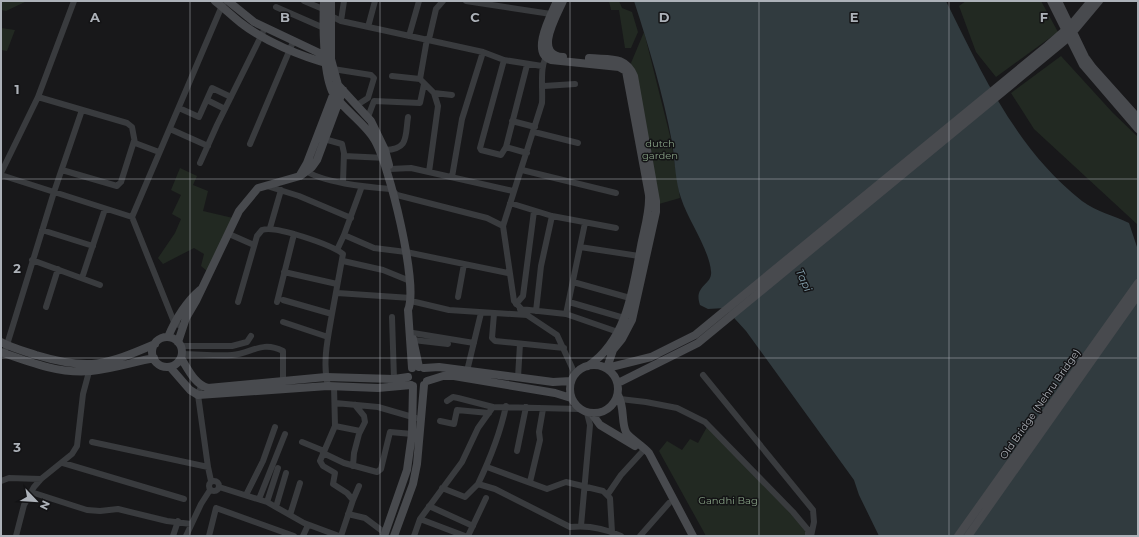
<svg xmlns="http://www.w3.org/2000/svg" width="1139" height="537" font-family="Montserrat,sans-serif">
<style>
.green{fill:#222922}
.water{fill:#313b3f}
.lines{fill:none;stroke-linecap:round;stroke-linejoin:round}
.street{stroke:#393b3e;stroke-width:6}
.secondary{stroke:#484a4e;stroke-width:8}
.grid{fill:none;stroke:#acb1b8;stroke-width:1;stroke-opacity:0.55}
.labels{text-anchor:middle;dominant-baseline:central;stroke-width:3;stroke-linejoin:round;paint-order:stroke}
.park-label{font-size:10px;fill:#87a185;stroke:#131315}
.street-label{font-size:10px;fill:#acb1b8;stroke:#131315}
.water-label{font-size:11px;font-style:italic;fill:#86a3b0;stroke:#131315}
.grid-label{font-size:13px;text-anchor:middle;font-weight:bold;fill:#acb1b8;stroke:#131315;stroke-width:3;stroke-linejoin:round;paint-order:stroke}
</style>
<rect width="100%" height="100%" fill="#18181a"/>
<path class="green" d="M1,1H27L6,11L1,10Z
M609,1H619L622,8L632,12L638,32L631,48H625L619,10H611Z
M966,1H1041L1058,32L996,77L976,52L959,6Z
M1,28L15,30L7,51L1,50Z
M644,32L671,140L680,198L659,204L631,63Z
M1061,56L1113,113L1138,137V225L1034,129L1011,93Z
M180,168L197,176L193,185L208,191L203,211L233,218L207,271L201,266L204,254L194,248L163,264L158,258L175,233L181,219L172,214L181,195L171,190Z
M707,427L806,528L807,536H706L659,451L667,441L682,450L690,439L698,443Z"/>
<path class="water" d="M634,1H946C982,74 1017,150 1082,201C1097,212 1113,215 1129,223L1138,250V536H879L859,495L854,480L746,331L725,308L708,309L700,305C693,285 713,285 711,271C709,249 688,220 681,198C675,181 675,160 672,142C663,94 649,47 634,1Z"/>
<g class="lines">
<path class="street" d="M304,1L323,9
M466,1L551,14
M276,7L324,28
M329,15L341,21L483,52L504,60L542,66
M341,21L344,1
M368,27L375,1
M409,36L419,1
M429,39L436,9L443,1
M548,55C539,63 543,89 542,103L503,226L514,301L527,315L557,335L575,374
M504,60L480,148L481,150L501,155L506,147L527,65
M333,69L371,75L374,78L368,98L357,105
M392,76L420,79L434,93L438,106L429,172
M420,79L427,39
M544,86L575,84
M434,93L452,95
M38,97L127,123L132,127L135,143L159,152
M207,100L225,109
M179,108L199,117L212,88L231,97
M368,117L374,101L420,103L424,84
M512,121L535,127
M170,129L208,146
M534,132L578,143
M324,139L342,144L344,153L343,182
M250,144L293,42
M506,147L527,153
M385,150C409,149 405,137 408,117
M344,156L386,158
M200,163L217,125L265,28
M303,169C321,183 368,187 391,189L397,195L487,218L503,226
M390,169L411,168L513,191
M62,170L117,186L121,182L134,141
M522,170L616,193
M1,173L38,97L74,1
M1,175L132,217L174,322L182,327
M452,177L462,119L483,52
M267,186L299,196L351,218
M510,203L552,216L616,228
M132,217L224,1
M270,228L281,190
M42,230L93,246
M229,234L254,245
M344,235L374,248L406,252L508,273
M580,247L639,256
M337,250L344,235L362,186
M32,260L100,285
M343,261L383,270L410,281
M284,272L337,284
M82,278L105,209
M573,282L630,298
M337,293L411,298
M458,297L464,264
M283,300L332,314C328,337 322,363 328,386
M411,301L449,310L527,315
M238,302L257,236L262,230C275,225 332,245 343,254L332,314
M277,302L294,234
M569,302L624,318
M516,304L523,296L534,211
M46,307L58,269
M520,309L566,314L618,332
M536,311L541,266L552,216
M494,314L492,338L495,341L564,348
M566,314L585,223
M392,317L394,379
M283,322L328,337
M413,333L474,343
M413,340L448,344
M181,346H232L247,342L251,336
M6,348L54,192L82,110
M182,354C198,354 215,356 232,355C251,354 261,340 283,351V384
M467,371L481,313
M703,375L813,510L814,522L811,536
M518,377L520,344
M201,386L198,395L208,467L211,481
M334,386L335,426L320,461L323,466L335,473L333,484L347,493L353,500L341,536
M620,399L646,402L677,408L705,422L793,512L808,530V536
M447,401L453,397L458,398L493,407
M335,403L378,407L416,418
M440,421L454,424L457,410L489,413
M335,426L360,431
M92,442L208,467
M302,442L324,451
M517,451L526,407
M323,453L344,463L377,472L381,469L390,432L412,434
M63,463L184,499
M353,466L354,453L359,434L365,422L364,416L355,405
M487,467L547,489L566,482L603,491L610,498L612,532
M209 486a5 5 0 1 1 10 0a5 5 0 1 1-10 0Z
M1,481L9,478L41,479
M530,482L540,440L539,432L543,409
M478,484C490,459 500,434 506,406
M219,487L267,502L304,523L339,536
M442,488L465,497L478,484L495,489L570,527C587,525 606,529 621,536
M31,492L87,510L100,511L118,509L167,521L191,524
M608,494L621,475L642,452
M246,495L263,461L275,427
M259,499L285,434
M353,500L359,486
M267,502L278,468
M429,506L473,526
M276,507L286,473
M348,514L365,518L385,533
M290,515L300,483
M420,519L465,536
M581,526L590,425L587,413
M16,536L24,505L34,487L41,479L72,454L77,446L83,394L90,368
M173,536L178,521
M186,536L201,504L210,490
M209,536L216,508L294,536
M303,536L308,525
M414,536L420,519L462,462L478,428L493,407L579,409
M468,536L486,498
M640,536L669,503"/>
<path class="secondary" d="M215,1C224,8 232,16 241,23C264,41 302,57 330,64
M228,1L254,22L330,58
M324,1C323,24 323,71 332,91C339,106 365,123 374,139C389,163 419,286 408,310L412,368
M331,1V59L338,85L371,121L385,150L389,165
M557,1C551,15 530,53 551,60L619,67L626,71L649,195C650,212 644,230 641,246C633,289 627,340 588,366
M563,1C556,17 533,55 563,57
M1051,1L1083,65L1138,129
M1058,1L1085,57L1093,68L1138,118
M589,58C609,60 625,55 634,76L656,201V212L632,320L622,339L613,350L607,368
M300,175L307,163L335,90
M168,337C176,318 185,303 200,290
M152 352a15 15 0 1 1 30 0a15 15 0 1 1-30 0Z
M413,339L419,367
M1,342C12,348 24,351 36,355C89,371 106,365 155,344
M178,342L186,318L196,301L239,211L258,188L300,176L312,167L317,160L343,90
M1,352C29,362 60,374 91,371C112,369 133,362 154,358
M181,358C188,369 195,385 208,388L326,377L394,379L408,377
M570 389a24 24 0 1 1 48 0a24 24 0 1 1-48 0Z
M170,367L190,390L198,395L328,386L378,388L411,385
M424,368L439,367L553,382L571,381
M607,368L651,357L695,335L1047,46L1070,26L1091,1
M427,381L443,376H454L555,393L571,398
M618,383L698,343L1068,38L1099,1
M618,395C625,408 621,422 626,432C628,437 643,446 649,453L693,536
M592,414L600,425L635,446
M384,536L407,470L412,434L413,386
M394,536L413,484L417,464L424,385
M958,536L1138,283
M968,536L1138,295"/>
</g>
<path class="grid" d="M190,1V536M380,1V536M570,1V536M759,1V536M949,1V536M1,179H1138M1,358H1138"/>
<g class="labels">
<g class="park-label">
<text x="660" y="143">dutch<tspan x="660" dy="12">garden</tspan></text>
<text x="728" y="500">Gandhi Bag</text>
</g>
<g class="street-label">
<text transform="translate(1040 404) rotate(-55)">Old Bridge (Nehru Bridge)</text>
</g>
<g class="water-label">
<text transform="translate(804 280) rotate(65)">Tapi</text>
</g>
</g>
<g class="grid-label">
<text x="95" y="22">A</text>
<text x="285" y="22">B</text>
<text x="475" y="22">C</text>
<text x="664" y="22">D</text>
<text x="854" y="22">E</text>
<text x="1044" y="22">F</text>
<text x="17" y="94">1</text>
<text x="17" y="273">2</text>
<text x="17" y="452">3</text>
</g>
<rect width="1139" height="537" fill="none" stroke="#acb1b8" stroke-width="4"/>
<g transform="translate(36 501) rotate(115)" stroke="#131315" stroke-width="3" paint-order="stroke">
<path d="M0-3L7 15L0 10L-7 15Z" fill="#acb1b8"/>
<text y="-6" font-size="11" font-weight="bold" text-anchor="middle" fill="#acb1b8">N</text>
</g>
</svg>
